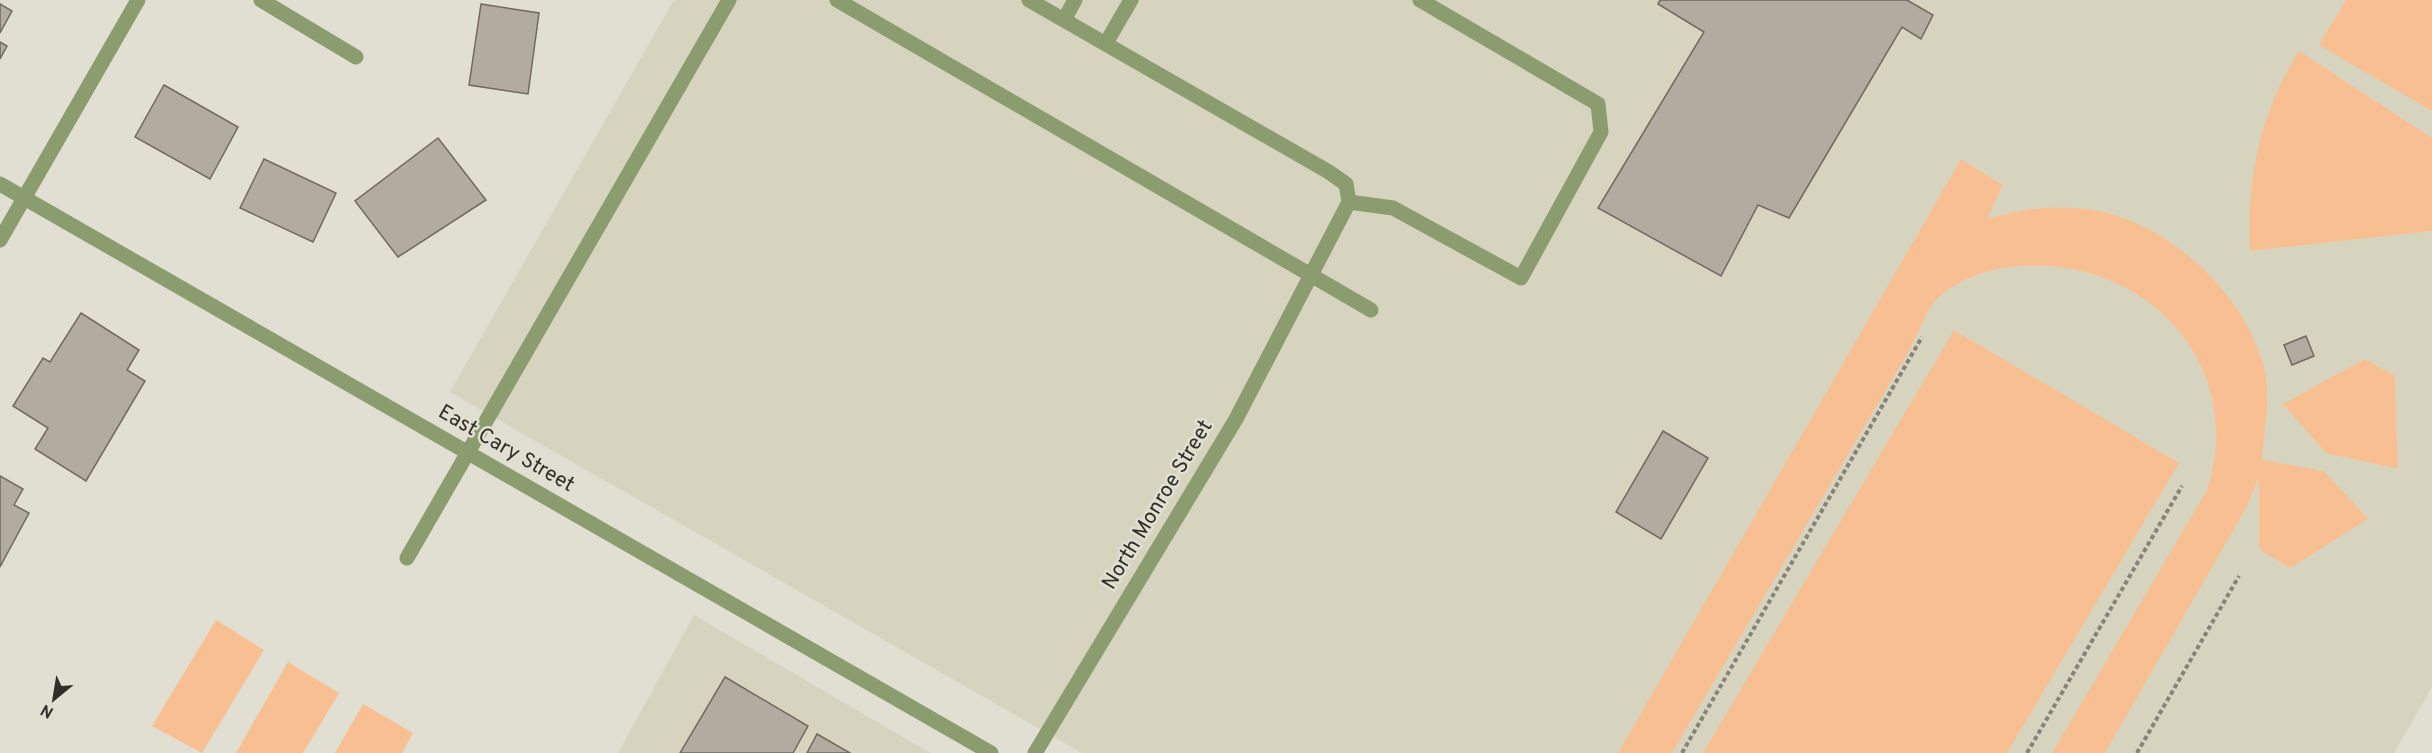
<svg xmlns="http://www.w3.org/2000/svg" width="2432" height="753" font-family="Overpass,sans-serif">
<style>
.built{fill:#d6d4bf}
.green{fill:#f8c092}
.building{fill:#b2ab9f;stroke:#706a5f;stroke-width:1.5}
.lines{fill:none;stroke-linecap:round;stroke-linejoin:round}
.path{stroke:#85847b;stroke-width:4;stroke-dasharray:4.5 3;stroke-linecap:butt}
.minor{stroke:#8b9c6f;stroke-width:15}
.labels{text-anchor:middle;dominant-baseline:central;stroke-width:5;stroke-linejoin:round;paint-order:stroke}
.street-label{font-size:21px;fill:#2f2f2a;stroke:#e0dfd1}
</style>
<rect width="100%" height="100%" fill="#e0dfd1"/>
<path class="built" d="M674,0H2432V687L2394,753H1082L450,392Z
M694,615L930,753H618Z"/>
<path class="green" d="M2346,0H2432V111L2319,45Z
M2299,51L2432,138V231L2250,251C2246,180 2261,110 2299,51Z
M1961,159L2003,185L1987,219C2022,209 2050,205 2086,209C2164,218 2243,291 2263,364C2272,395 2264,429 2262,460L2324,471L2368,519L2290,568L2259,549V478L2246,508L2105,753H2052L2207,490C2248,365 2146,257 2020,266C1992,268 1958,278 1937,299C1928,307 1916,338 1909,351L1672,753H1618Z
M1954,330L2179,463L2007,753H1703Z
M2365,359L2395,376L2398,469L2326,453L2283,404Z
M216,620L264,650L202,753L152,726Z
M288,662L339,693L303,753H236Z
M363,704L413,733L402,753H335Z"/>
<path class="building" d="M1660,0H1907L1933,15L1921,39L1902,27L1789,218L1758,205L1721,276L1598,208L1704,32L1658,4Z
M0,4L12,11L0,33Z
M481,4L539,13L528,94L469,85Z
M0,42L7,46L0,59Z
M164,85L238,127L210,179L135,137Z
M438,138L486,200L398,257L355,201Z
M264,159L336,193L313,242L240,208Z
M81,313L139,350L127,370L145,381L86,481L35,449L48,428L13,406L43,358L50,362Z
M2306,336L2314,356L2292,365L2284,345Z
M1663,431L1708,458L1661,539L1616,512Z
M0,476L23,489L14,505L29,513L0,567Z
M725,677L808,726L793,753H680Z
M817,734L850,753H807Z"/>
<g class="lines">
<path class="path" d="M1682,753L1922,337
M2027,753L2182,486
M2137,753L2239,576"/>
<path class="minor" d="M261,0L356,57
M837,0L1371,310
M1029,0L1329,172L1346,184L1349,202L1236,419L1035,753
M1064,20L1075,0
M1106,43L1131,0
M0,184L991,753
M1349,202L1393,208L1521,278L1601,132L1598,104L1420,0
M0,240L138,0
M407,558L729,0"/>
</g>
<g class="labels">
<g class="street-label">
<text transform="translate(506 449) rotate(30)">East Cary Street</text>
<text transform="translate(1158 505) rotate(-59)">North Monroe Street</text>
</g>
</g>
<g transform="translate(54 699) rotate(210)" stroke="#e0dfd1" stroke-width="4.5" paint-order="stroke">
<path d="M0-4.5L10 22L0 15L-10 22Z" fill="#2f2f2a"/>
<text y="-9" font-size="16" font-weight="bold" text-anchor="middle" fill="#2f2f2a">N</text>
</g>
</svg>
